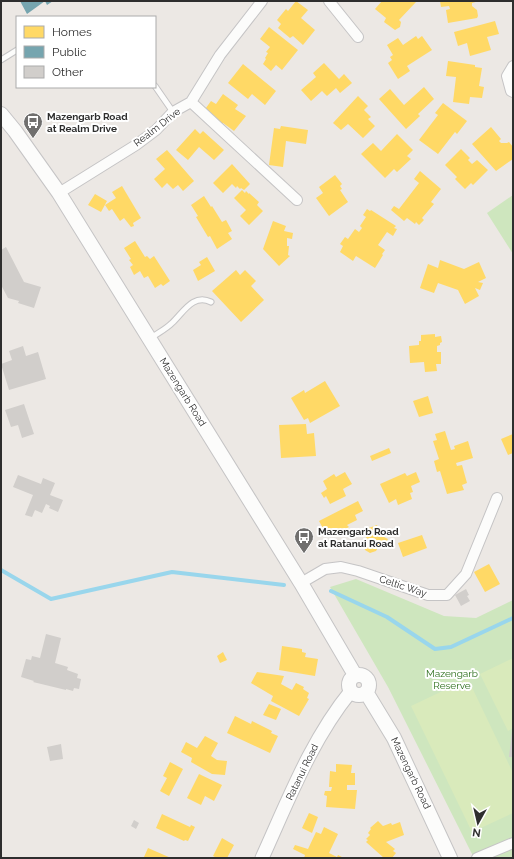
<svg xmlns="http://www.w3.org/2000/svg" width="514" height="859" font-family="Raleway,sans-serif">
<style>
.green{fill:#cee6be}
.pitch{fill:#d9eabb}
.homes{fill:#ffd966}
.public{fill:#76a5af}
.lines{fill:none;stroke-linecap:round;stroke-linejoin:round}
.stream{stroke:#99d6ec;stroke-width:4}
.building{fill:#d1cecb}
.service-casing{stroke:#c5c4c5;stroke-width:7}
.minor-casing{stroke:#c5c4c5;stroke-width:12}
.tertiary-casing{stroke:#c5c4c5;stroke-width:15}
.secondary-casing{stroke:#c5c4c5;stroke-width:16}
.service{stroke:#fcfcfb;stroke-width:5}
.minor{stroke:#fcfcfb;stroke-width:10}
.tertiary{stroke:#fcfcfb;stroke-width:13}
.secondary{stroke:#fcfcfb;stroke-width:14}
.labels{text-anchor:middle;dominant-baseline:central;stroke-width:4;stroke-linejoin:round;paint-order:stroke}
.poi-label{font-size:10px;font-weight:bold;fill:#2e2e2e;stroke:#fff;text-anchor:start}
.street-label{font-size:10px;fill:#2e2e2e;stroke:#fff}
.park-label{font-size:10px;fill:#2c6e1b;stroke:#fff}
</style>
<rect width="100%" height="100%" fill="#ece8e4"/>
<path class="green" d="M513,195V254L487,213Z
M356,579L444,616L476,618L513,600V858H474L388,687L330,587Z"/>
<path class="pitch" d="M513,658V728L508,731L480,674Z
M468,679L513,773V813L472,832L411,706Z"/>
<path class="homes" d="M296,1L308,10L301,18L315,30L303,45L293,36L290,38L278,28L281,24L277,20L286,9L288,11Z
M382,1H415L416,2L399,20L401,22L400,27L395,30L384,22L386,18L375,9Z
M440,1H479L472,3V6L477,10L478,16L477,18L448,23L446,10L450,9L449,6L441,7Z
M495,21L499,34L487,37L491,50L470,56L467,43L458,46L454,32Z
M269,27L298,50L282,70L276,65L271,71L263,64L266,59L265,58L268,53L266,52L270,47L260,39Z
M416,36L418,39L422,36L432,50L407,66L410,71L398,79L388,63L392,60L390,57L393,55L387,45L398,38L403,45Z
M448,61L475,65V67L482,68L479,86L484,87L482,98L470,97L469,104L453,102L456,77L446,76Z
M324,63L339,79L344,74L352,83L340,93L336,88L327,96L322,91L311,101L301,90L316,77L313,73Z
M243,64L276,91L265,105L252,94L248,99L228,83Z
M424,87L434,99L418,114L420,116L406,129L379,99L390,89L404,105Z
M223,94L238,105L235,109L246,116L234,131L223,123L221,125L203,112L211,101L216,104Z
M358,96L368,106L364,110L371,117L368,119L375,126L363,138L348,124L341,130L333,123Z
M443,103L467,121L457,134L455,132L438,154L419,140L438,115L435,113Z
M281,126L308,130L306,144L286,141L283,167L269,165L274,128L280,129Z
M491,127L501,139L499,141L501,143H507L509,142L513,147V159L496,171L472,144Z
M195,129L200,134L203,131L224,150L214,160L199,147L188,160L176,150Z
M397,134L413,150L407,156L411,159L397,172L394,169L385,178L361,154L373,143L381,151Z
M461,149L470,158L468,160L472,164L477,160L488,170L473,185L471,183L465,189L455,179L457,177L445,165Z
M167,150L194,181L183,191L178,185L173,189L167,183L162,188L154,179L165,169L156,159Z
M232,164L250,184L244,190L241,188L240,189L237,186L236,188L232,184L223,193L213,183Z
M420,171L441,189L431,202L434,204L422,218L424,220L419,225L416,222L415,224L407,218L404,221L391,210L394,206L399,209L419,183L414,179Z
M335,175L342,184L340,186L342,189L340,190L348,202L329,216L316,198L323,193L319,187Z
M122,186L141,218L133,223L134,226L131,227L124,218L120,221L112,209L109,211L105,205L116,198L112,192Z
M242,190L245,193L246,191L249,194V193L259,202L257,205L263,211L249,225L240,216L246,210L234,198Z
M95,194L107,201L101,212L88,205Z
M204,196L211,207L212,206L222,222L226,220L232,231L228,233L232,239L217,249L210,236L208,237L196,217L198,216L191,205Z
M367,209L370,211L371,210L396,226L394,228L397,229L393,236L387,232L378,245L385,250L382,254L383,255L375,268L356,256L353,261L340,252L343,246L340,244L345,237L348,239L355,229L359,232L362,228L360,226L366,217L363,215Z
M273,221L286,226L284,231L293,233L292,239L287,238V246H289L288,255L290,256L279,266L263,249Z
M135,241L145,257L147,256L150,259L154,256L170,281L163,286L161,284L155,288L148,276L144,278L140,271L134,275L130,267L133,265L129,260L131,259L124,248Z
M207,257L215,271L198,281L193,270L201,265L199,262Z
M440,260L464,269L479,262L486,278L478,282L483,283L480,290L475,288L479,296L465,304L458,290L438,283L434,293L420,288L428,264L438,268Z
M236,270L240,275L245,270L256,281L251,286L264,300L241,322L212,291Z
M435,334V337L441,336L442,342L440,343V345L437,346V352H441V364H436L437,371L425,372L424,362L410,363L409,346L419,345V341H421V335Z
M325,381L340,406L310,423L308,418L304,420L291,398L304,390L305,393Z
M428,396L433,413L419,417L413,401Z
M306,424L307,434L314,433L316,456L281,458L279,425Z
M445,431L451,450L455,449L454,446L468,441L473,458L456,463L457,466L462,465L467,483L462,485L464,490L447,494L440,471L437,472L434,461L439,459L433,441L437,440L435,434Z
M513,434V453L508,455L501,439Z
M389,448L391,453L372,461L370,456Z
M345,472L352,484L343,489L346,496L330,504L326,496L324,498L321,493L327,489L323,481L334,474L336,477Z
M416,472L420,482L411,486L413,492L410,493L412,499L398,505L396,499L389,503L380,484L405,473L407,476Z
M358,501L363,511L355,515L357,520L347,525L349,527L336,534L335,530L326,534L319,521Z
M377,525L380,535L388,539L383,548L379,546L376,551L370,553L365,550L363,544L368,534L366,529Z
M422,535L427,548L403,557L398,543Z
M489,564L500,584L485,592L474,572Z
M282,646L302,649V652L306,653L305,657L318,659L315,676L279,670Z
M223,652L227,660L220,663L217,656Z
M257,672L284,676L281,684L292,690L296,683L304,687L303,689L309,693L307,698L309,699L299,716L271,701L273,696L251,683Z
M269,704L281,709L276,720L263,715Z
M235,716L251,724L252,721L272,731L271,733L278,736L270,753L227,733Z
M205,736L218,743L211,756L217,760L227,761L225,775L212,774L191,762L192,758L181,752L186,742L197,748Z
M170,762L183,769L169,796L160,791L167,778L163,776Z
M336,764L352,765L351,773H355V785H347V790H357L355,809L326,807L327,796L324,795L325,791H331L332,787H329L330,771L336,772Z
M199,774L222,785L214,801L205,796L201,805L187,798Z
M309,813L318,817L312,833L302,828Z
M162,814L190,827L191,825L195,827L188,841L185,840L184,841L156,828Z
M378,821L383,826L391,823L392,825L400,822L404,835L386,842L395,849L393,851L396,853L392,858H384L366,842L368,840L366,839L370,835L368,833L371,829L370,828Z
M324,827L338,834L329,853L337,857L338,855L344,858H304L305,855L293,849L295,845L308,849L316,832L321,834Z
M222,838L234,845L227,858H217L213,856Z
M148,848L171,858L144,857Z"/>
<path class="public" d="M20,1H53L47,5L45,1L27,14Z"/>
<g class="lines">
<path class="stream" d="M1,570L51,599L172,572L284,585
M331,591L387,617L435,649L451,647L513,618"/>
</g>
<path class="building" d="M6,247L24,282L41,287L34,308L18,303L19,301L8,298L1,285V250Z
M23,346L26,356L38,352L46,379L9,390L1,364L12,360L9,351Z
M24,404L34,434L22,438L18,425L11,427L5,410Z
M18,475L41,484L43,478L55,483L50,495L63,500L58,512L49,508L50,506L46,504L42,513L35,510L32,517L25,515L33,495L13,487Z
M466,589L469,595L467,596L470,601L461,606L455,595Z
M46,634L61,638L55,663L68,667L67,670L78,674L77,678L81,679L79,689L74,688L73,691L66,689V690L33,682L34,681L21,677L26,659L31,660L32,656L40,658Z
M512,731H513V757H509Z
M61,744L63,759L50,761L47,747Z
M134,820L139,823L136,829L131,826Z"/>
<g class="lines">
<defs>
<path id="service" d="M1,60L17,50
M155,86L173,112
M151,338C158,333 166,329 172,323C183,313 193,293 211,302"/>
<path id="minor" d="M329,1L358,37
M513,66L507,76L511,91L513,92
M191,102L297,200
M59,193L136,145L156,130L173,112L191,102L220,55L262,1
M301,583L325,569L341,567L358,571L428,595H447L466,574L497,498
M477,858L513,843"/>
<path id="tertiary" d="M262,858C288,801 311,740 351,691"/>
<path id="secondary" d="M1,114L15,131L59,193L301,583L355,675
M349 685a10 10 0 1 1 20 0a10 10 0 1 1-20 0Z
M366,692L394,738L450,858"/>
</defs>
<use href="#service" class="service-casing"/>
<use href="#minor" class="minor-casing"/>
<use href="#tertiary" class="tertiary-casing"/>
<use href="#secondary" class="secondary-casing"/>
<use href="#service" class="service"/>
<use href="#minor" class="minor"/>
<use href="#tertiary" class="tertiary"/>
<use href="#secondary" class="secondary"/>
</g>
<defs>
<symbol id="bus-pin" viewBox="-11 -11 22 30"><path d="M0 17L-7.5 6A9.5 9.5 0 1 1 7.5 6Z" fill="#706f6e" stroke="#fff"/><path d="M-5-6H5V4H4V6H2V4H-2V6H-4V4H-5ZM-3.5-4V0h7V-4ZM-3.5 1.2v1.5H-2V1.2ZM2 1.2v1.5H3.5V1.2Z" fill="#fff"/></symbol>
</defs>
<g fill-rule="evenodd">
<use href="#bus-pin" x="22" y="111" width="22" height="30"/>
<use href="#bus-pin" x="293" y="526" width="22" height="30"/>
</g>
<g class="labels">
<g class="poi-label">
<text x="47" y="116">Mazengarb Road<tspan x="47" dy="12">at Realm Drive</tspan></text>
<text x="318" y="531">Mazengarb Road<tspan x="318" dy="12">at Ratanui Road</tspan></text>
</g>
<g class="street-label">
<text transform="translate(157 127) rotate(-38)">Realm Drive</text>
<text transform="translate(183 392) rotate(58)">Mazengarb Road</text>
<text transform="translate(403 586) rotate(18)">Celtic Way</text>
<text transform="translate(302 772) rotate(-64)">Ratanui Road</text>
<text transform="translate(411 773) rotate(64)">Mazengarb Road</text>
</g>
<g class="park-label">
<text x="452" y="673">Mazengarb<tspan x="452" dy="12">Reserve</tspan></text>
</g>
</g>
<rect width="514" height="859" fill="none" stroke="#2e2e2e" stroke-width="4"/>
<rect x="16" y="16" width="140" height="72" fill="#ffffff" stroke="#ababab"/>
<rect x="24" y="26" width="20" height="12" fill="#ffd966" stroke="#ababab"/>
<text x="52" y="36" font-size="12" fill="#2e2e2e">Homes</text>
<rect x="24" y="46" width="20" height="12" fill="#76a5af" stroke="#ababab"/>
<text x="52" y="56" font-size="12" fill="#2e2e2e">Public</text>
<rect x="24" y="66" width="20" height="12" fill="#d1cecb" stroke="#ababab"/>
<text x="52" y="76" font-size="12" fill="#2e2e2e">Other</text>
<g transform="translate(478 823) rotate(188)" stroke="#ffffff" stroke-width="3" paint-order="stroke">
<path d="M0-3L7 15L0 10L-7 15Z" fill="#2e2e2e"/>
<text y="-6" font-size="11" font-weight="bold" text-anchor="middle" fill="#2e2e2e">N</text>
</g>
</svg>
